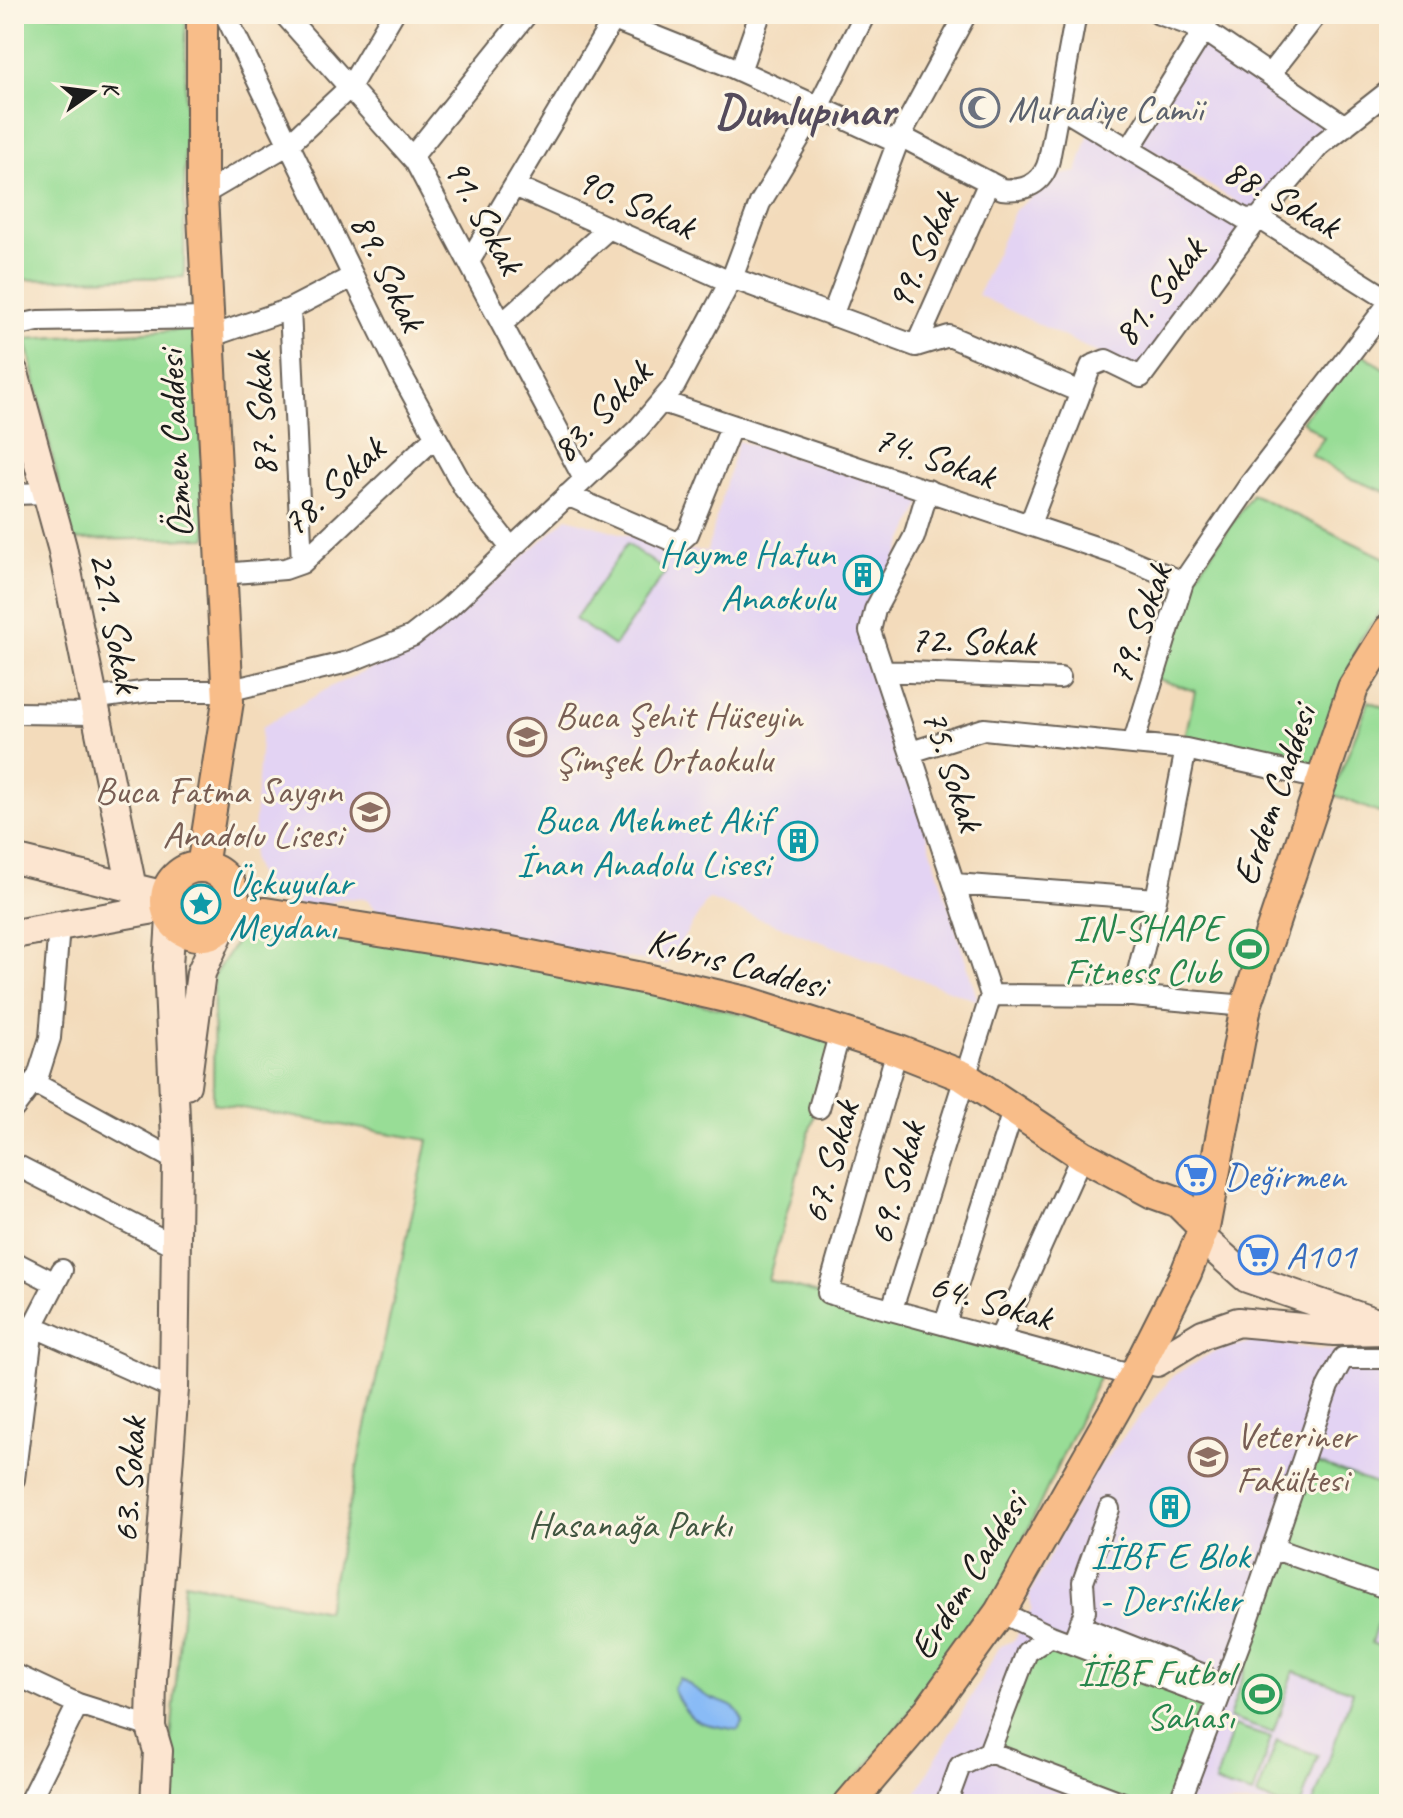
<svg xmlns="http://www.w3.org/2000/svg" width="1403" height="1818" font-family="Caveat,sans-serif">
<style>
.built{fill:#e3d3f3}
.green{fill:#98dd96;stroke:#5a7c59;stroke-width:2}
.water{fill:#89bbf6;stroke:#526c89;stroke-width:2}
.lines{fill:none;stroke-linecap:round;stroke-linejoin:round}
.street-casing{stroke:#675f54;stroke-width:24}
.secondary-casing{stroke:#675f54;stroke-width:32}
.primary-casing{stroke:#675f54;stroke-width:34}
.street{stroke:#fff;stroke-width:20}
.secondary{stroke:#fce5d0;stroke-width:28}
.primary{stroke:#f8bd89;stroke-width:30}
.labels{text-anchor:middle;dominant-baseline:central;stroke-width:6;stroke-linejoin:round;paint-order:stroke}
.worship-label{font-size:38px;fill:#5b616d;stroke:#fcf5e5;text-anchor:start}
.street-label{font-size:38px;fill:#1c1c1c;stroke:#fcf5e5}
.culture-label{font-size:38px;fill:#0d838f;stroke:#fcf5e5;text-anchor:end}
.education-label{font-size:38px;fill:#785e54;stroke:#fcf5e5;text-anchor:start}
.leisure-label{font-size:38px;fill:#27864d;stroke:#fcf5e5;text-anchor:end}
.shop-label{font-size:38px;fill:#366cbe;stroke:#fcf5e5;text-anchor:start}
.park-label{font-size:38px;fill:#415641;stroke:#fcf5e5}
.district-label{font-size:46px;font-weight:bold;fill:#544b5c;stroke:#fcf5e5}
</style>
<rect width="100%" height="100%" fill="#fcf5e5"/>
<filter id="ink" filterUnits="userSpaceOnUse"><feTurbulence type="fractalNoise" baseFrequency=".0125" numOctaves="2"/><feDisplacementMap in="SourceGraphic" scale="16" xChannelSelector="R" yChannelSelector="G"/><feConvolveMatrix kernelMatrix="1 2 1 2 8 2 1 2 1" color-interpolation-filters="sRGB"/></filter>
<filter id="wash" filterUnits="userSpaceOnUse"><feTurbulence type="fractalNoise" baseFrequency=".006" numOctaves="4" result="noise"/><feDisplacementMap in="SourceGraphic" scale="32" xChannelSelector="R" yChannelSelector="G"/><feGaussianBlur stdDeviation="1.8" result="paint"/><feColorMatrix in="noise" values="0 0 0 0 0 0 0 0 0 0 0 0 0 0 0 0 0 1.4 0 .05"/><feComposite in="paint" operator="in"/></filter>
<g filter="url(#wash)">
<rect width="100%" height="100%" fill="#f3dbbb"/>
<path class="built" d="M1204,34L1331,119L1258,215L1137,141Z
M1090,130L1247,226L1139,373L978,295L1015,210L1041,190L1051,177L1077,172Z
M738,441L924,497L867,620L885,701L978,1001L708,899L667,964L386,921L367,899L341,898L312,911L271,891L258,876L252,859L262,727L334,685L421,647L567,518L679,550L707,551Z
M1255,1341L1322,1350L1389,1352V1804H910L1000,1646L1015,1640L1019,1632L1032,1608L1029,1596L1089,1479L1173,1376L1213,1352Z"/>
<path class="green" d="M14,14H186L184,277L14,280Z
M196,329L207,538L71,540L26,339Z
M1357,350L1386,370L1389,368V493L1349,478L1311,455L1324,438L1302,421Z
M1252,494L1389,560V600L1360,640L1311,772L1184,742L1195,691L1154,678L1185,592Z
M627,544L666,571L614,646L575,619Z
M1369,701L1389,710V817L1332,794Z
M272,924L493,956L836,1036L768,1280L1101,1373L991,1609L837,1804H165L185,1582L326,1611L428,1140L213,1103L214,975L245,928Z
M1302,1457L1389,1489V1589L1371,1643L1389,1650V1804H1313L1353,1691L1294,1671L1273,1733L1229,1718L1258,1630L1246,1626Z
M1051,1636L1218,1699L1179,1804H1126L989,1752L1027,1652Z
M1234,1726L1271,1738L1253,1795L1215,1783Z
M1277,1741L1318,1755L1301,1804H1278L1257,1796Z"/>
<path class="water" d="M679,1678C690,1684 702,1695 713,1699C728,1705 735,1704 743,1721L738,1730C698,1722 692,1728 673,1689Z"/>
</g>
<g filter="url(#ink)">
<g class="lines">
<defs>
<path id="street" d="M225,14L400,372L464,488L511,548
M284,14L415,161L584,479
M599,14L729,66L898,143
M1159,14L1204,30L1345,126
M740,71L760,14
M1270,74L1317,14
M1059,107L1245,219L1259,218L1389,300
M900,136L1002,189C1025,192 1043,184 1049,160L1076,14
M1130,148L1204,30L1210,14
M412,157L527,14
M515,186L730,282
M202,195L289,144L350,87L393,14
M470,260L613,20
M732,278L916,346
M290,309L302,563
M832,316L900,136L966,14
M503,323L609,228
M14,326L38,321L208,318
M209,337L290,309L352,277
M916,346L989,182
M916,346L949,336L1080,392
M663,402L1116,554L1183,582
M14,494L47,493
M567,495L678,543L688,534L732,425
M1026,523L1033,516L1091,366L1106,360L1141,377L1257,220L1319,146L1389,91
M222,574L285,569L302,563L435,437
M884,671L1060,678
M91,699L149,691H227L348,662L412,636L448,608L638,429L675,385L732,278L760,203L817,109L865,14
M14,713L94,714
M911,752L984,729L1133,744
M1321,779L1186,749L1133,744L1183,582L1250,484L1389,303
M955,884L1156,899
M991,995L1132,996L1246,1006
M1132,996L1156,899L1186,749
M897,1050L828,1293L1134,1376
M34,1083L177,1161
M14,1108L38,1076L50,1038L59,926
M819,1108L840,1032
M14,1164L175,1246
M14,1262L55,1283
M892,1309L991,995L870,631L875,610L914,537L928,490
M945,1324L1014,1108
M14,1326H33L174,1389
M999,1340L1082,1155
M14,1479L33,1326L62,1270
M1272,1548L1389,1589
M1000,1612L1051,1636L1218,1699
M1080,1626L1204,1675
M1073,1643L1085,1611L1083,1582L1109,1509
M14,1674L78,1704L151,1727
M989,1752L1126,1804
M28,1804L78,1704
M946,1804L960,1766L989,1752L1027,1652L1051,1636
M1179,1804L1246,1626L1328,1386L1343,1358H1389"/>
<path id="secondary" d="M14,373L62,547L132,888
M14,859L166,896
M14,934L166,907
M186,1085L201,973L221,929
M1201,1237L1247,1278L1377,1323
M1157,1362L1203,1334L1238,1322L1334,1331L1389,1330
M155,1804L158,1751L151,1727L152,1679L174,1389L177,1161L168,966L171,918"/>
<path id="primary" d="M166 901a34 34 0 1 1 68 0a34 34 0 1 1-68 0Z
M202,867L228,701L202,195V14
M232,913H265L506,951L642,978L747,1002L897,1050L963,1076L1082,1155L1153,1193L1178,1202L1204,1228
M849,1804L930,1709L1000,1612L1134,1376L1186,1273L1204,1228L1246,1006L1353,688L1389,630"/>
</defs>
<use href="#street" class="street-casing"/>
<use href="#secondary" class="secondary-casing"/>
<use href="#primary" class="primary-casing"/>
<use href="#street" class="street"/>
<use href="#secondary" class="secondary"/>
<use href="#primary" class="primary"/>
</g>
</g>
<defs>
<symbol id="mosque-ring" viewBox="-11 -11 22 22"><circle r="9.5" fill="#fcf5e5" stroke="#6b7280" stroke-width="1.5"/><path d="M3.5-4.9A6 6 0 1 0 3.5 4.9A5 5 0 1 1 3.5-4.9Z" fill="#6b7280"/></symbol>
<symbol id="building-ring" viewBox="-11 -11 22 22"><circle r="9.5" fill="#fcf5e5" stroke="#0f9aa8" stroke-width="1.5"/><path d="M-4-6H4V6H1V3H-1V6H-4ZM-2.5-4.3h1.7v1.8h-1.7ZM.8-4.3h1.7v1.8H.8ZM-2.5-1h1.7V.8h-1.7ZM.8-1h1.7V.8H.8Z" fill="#0f9aa8"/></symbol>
<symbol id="school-ring" viewBox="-11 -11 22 22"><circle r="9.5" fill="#fcf5e5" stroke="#8d6e63" stroke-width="1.5"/><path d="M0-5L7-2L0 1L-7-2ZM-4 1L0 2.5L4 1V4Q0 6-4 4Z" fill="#8d6e63"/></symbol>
<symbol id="sight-ring" viewBox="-11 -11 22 22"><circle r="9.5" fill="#fcf5e5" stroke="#0f9aa8" stroke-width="1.5"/><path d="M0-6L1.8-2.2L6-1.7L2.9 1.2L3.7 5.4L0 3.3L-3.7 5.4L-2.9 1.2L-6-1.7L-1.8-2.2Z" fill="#0f9aa8"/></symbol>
<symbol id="stadium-ring" viewBox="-11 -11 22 22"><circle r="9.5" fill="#fcf5e5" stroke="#2e9e5b" stroke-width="1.5"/><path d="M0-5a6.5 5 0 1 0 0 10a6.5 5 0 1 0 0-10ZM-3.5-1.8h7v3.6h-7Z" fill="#2e9e5b"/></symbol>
<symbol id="supermarket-ring" viewBox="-11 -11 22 22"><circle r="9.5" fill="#fcf5e5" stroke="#3f7fe0" stroke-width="1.5"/><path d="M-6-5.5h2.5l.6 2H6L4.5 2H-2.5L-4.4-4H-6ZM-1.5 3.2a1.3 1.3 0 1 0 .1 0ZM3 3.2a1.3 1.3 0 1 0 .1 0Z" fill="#3f7fe0"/></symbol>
<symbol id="university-ring" viewBox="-11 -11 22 22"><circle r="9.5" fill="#fcf5e5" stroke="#8d6e63" stroke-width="1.5"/><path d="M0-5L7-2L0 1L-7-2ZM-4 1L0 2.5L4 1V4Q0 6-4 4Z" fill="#8d6e63"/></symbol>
</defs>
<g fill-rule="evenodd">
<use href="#mosque-ring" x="958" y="86" width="44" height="44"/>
<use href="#building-ring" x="841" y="553" width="44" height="44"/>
<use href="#school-ring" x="505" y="715" width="44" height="44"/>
<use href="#school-ring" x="348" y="790" width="44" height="44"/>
<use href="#building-ring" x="776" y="819" width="44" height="44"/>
<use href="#sight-ring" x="179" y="882" width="44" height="44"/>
<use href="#stadium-ring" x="1227" y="927" width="44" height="44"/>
<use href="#supermarket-ring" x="1174" y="1153" width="44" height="44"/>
<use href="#supermarket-ring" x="1236" y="1233" width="44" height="44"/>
<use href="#university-ring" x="1186" y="1435" width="44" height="44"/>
<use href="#building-ring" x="1148" y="1485" width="44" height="44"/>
<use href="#stadium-ring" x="1240" y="1672" width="44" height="44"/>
</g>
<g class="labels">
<g class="worship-label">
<text x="1008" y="108">Muradiye Camii</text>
</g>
<g class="street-label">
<text transform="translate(1282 198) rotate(29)">88. Sokak</text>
<text transform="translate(636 203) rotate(24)">90. Sokak</text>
<text transform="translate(484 216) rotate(61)">91. Sokak</text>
<text transform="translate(922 251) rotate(-66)">99. Sokak</text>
<text transform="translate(388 272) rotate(64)">89. Sokak</text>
<text transform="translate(1159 292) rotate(-52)">81. Sokak</text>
<text transform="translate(601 411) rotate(-46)">83. Sokak</text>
<text transform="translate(261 414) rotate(-93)">87. Sokak</text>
<text transform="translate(175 444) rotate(-93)">Özmen Caddesi</text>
<text transform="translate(935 457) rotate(19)">74. Sokak</text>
<text transform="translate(333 486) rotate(-43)">78. Sokak</text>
<text transform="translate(115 622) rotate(79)">221. Sokak</text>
<text transform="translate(1139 624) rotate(-70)">79. Sokak</text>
<text transform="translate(973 641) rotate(2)">72. Sokak</text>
<text transform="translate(953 770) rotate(72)">75. Sokak</text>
<text transform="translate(1274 795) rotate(-71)">Erdem Caddesi</text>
<text transform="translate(737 963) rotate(15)">Kıbrıs Caddesi</text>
<text transform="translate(830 1162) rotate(-74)">67. Sokak</text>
<text transform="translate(896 1183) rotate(-74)">69. Sokak</text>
<text transform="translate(991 1301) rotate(16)">64. Sokak</text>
<text transform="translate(129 1480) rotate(-86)">63. Sokak</text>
<text transform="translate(968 1576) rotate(-58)">Erdem Caddesi</text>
</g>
<g class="culture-label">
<text x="835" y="553">Hayme Hatun<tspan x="835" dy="44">Anaokulu</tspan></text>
<text x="770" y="819">Buca Mehmet Akif<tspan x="770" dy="44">İnan Anadolu Lisesi</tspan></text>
<text x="229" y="882" text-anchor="start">Üçkuyular<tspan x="229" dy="44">Meydanı</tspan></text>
<text x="1170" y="1555" text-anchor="middle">İİBF E Blok<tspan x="1170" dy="44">- Derslikler</tspan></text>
</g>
<g class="education-label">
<text x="555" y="715">Buca Şehit Hüseyin<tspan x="555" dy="44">Şimşek Ortaokulu</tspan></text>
<text x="342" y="790" text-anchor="end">Buca Fatma Saygın<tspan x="342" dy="44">Anadolu Lisesi</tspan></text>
<text x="1236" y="1435">Veteriner<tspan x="1236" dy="44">Fakültesi</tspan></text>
</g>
<g class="leisure-label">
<text x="1221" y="927">IN-SHAPE<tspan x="1221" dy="44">Fitness Club</tspan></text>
<text x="1234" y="1672">İİBF Futbol<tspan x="1234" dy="44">Sahası</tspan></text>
</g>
<g class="shop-label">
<text x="1224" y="1175">Değirmen</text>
<text x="1286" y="1255">A101</text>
</g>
<g class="park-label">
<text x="630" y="1524">Hasanağa Parkı</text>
</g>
<g class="district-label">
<text x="805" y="111">Dumlupınar</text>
</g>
</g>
<rect width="1403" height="1818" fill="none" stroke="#fcf5e5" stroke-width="48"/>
<g transform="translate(92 92) rotate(76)" stroke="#fcf5e5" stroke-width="6" paint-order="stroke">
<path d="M0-6L14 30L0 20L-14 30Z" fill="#1c1c1c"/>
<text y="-12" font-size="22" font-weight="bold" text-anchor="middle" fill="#1c1c1c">K</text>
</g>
</svg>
